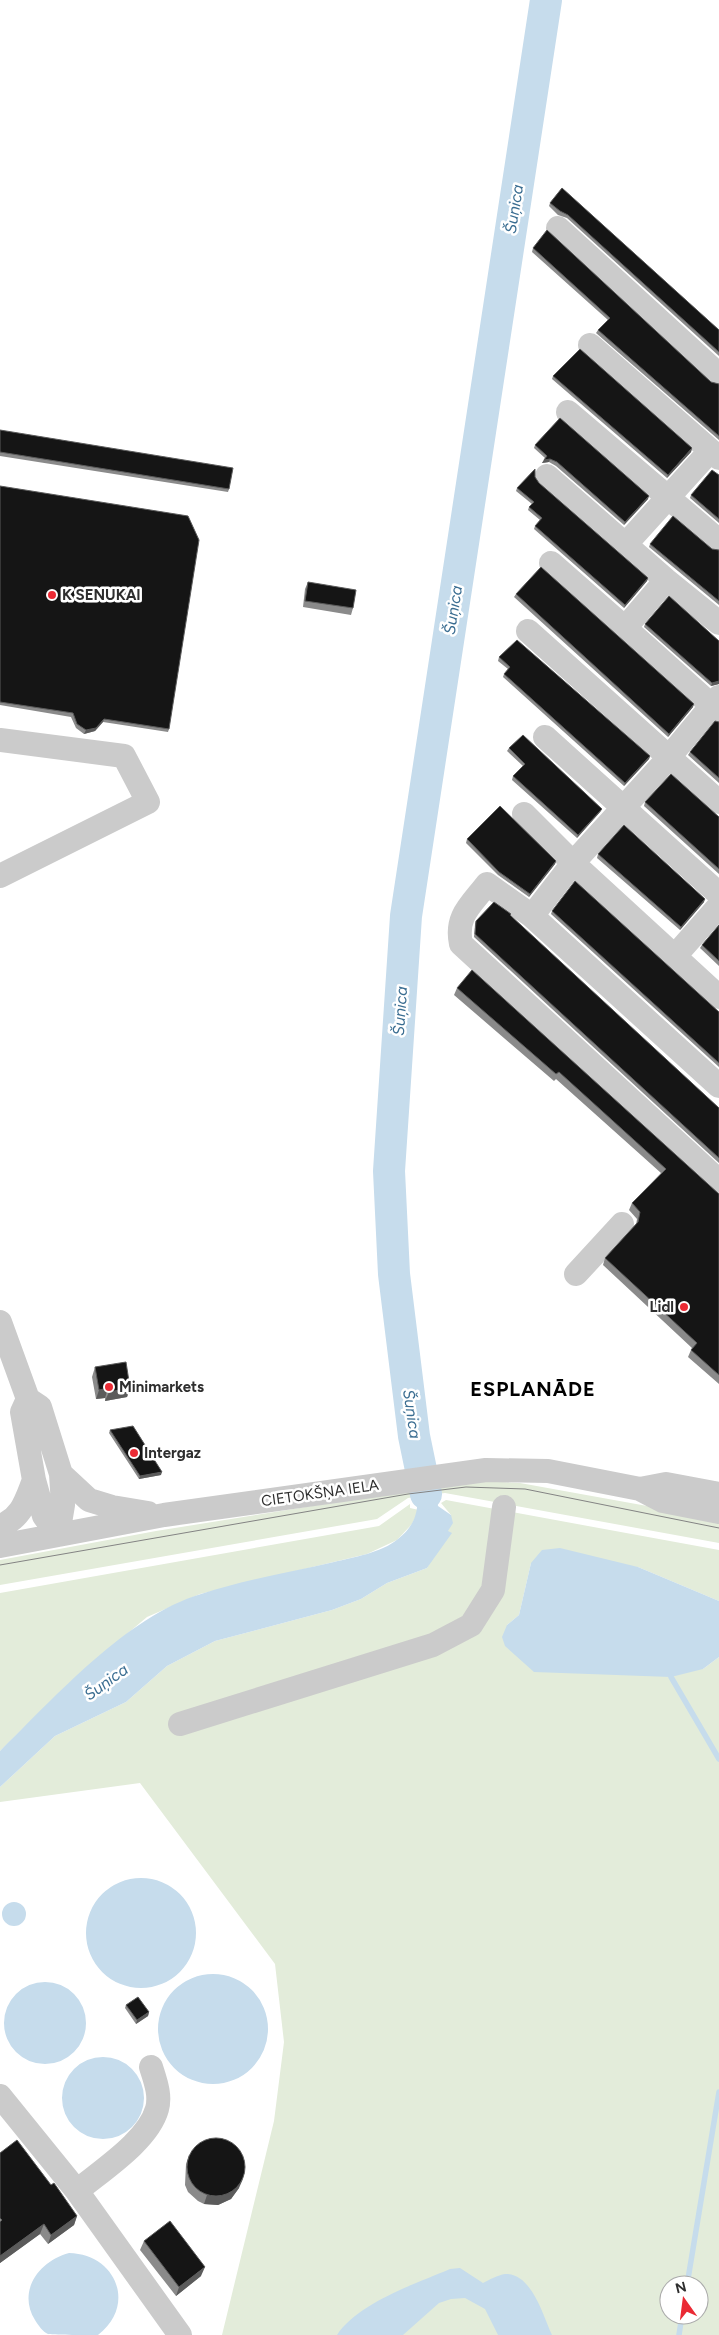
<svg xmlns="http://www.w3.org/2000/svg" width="719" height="2335" font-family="Figtree,sans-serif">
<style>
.green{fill:#e3ecda;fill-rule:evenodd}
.water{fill:#c6dcec}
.pier{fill:#fff}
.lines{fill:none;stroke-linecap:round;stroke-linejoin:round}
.stream{stroke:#c6dcec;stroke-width:5.5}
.river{stroke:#c6dcec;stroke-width:32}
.minor{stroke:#cbcbcb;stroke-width:24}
.tram{stroke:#838383;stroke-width:1}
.wall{fill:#8a8a8a}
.shaded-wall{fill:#5b5b5b}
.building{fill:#151515;stroke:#5b5b5b}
.poi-dot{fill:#ea2a34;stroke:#fff;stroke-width:2}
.labels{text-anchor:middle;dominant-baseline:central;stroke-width:5;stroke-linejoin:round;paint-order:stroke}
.poi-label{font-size:15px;font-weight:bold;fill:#2e2e2e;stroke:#fff;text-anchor:start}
.street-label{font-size:15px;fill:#2e2e2e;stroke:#fff}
.water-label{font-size:16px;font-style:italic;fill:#3a6d91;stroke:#fff}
.district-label{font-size:20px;font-weight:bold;letter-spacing:1px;fill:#000;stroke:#fff}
</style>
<rect width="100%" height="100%" fill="#fff"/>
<path class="green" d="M487,1481L520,1483L719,1519V1543L445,1493L408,1498L377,1519L0,1585V1560L156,1531L444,1485Z
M446,1500L719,1550V1601L638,1567L531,1563L519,1615L507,1625L703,1669L719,1657V2335H222L274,2121L284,2042L275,1964L140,1783L0,1802V1787L55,1736L126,1702L167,1666L215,1641L332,1610L361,1599L387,1583L427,1568L448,1531L451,1515L441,1503ZM669,2285H699V2315H669Z
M410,1504V1508L419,1510L412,1524L397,1540L367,1554L200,1594L147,1617L76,1677L0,1751V1593L379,1526Z"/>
<path class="water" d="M427,1449L438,1506L451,1515L453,1523L448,1531L452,1533L427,1568L387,1583L361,1599L332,1610L215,1641L167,1666L126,1702L55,1736L0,1787V1751C55,1697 127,1616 201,1594C244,1580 290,1572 334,1562C354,1557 381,1553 398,1539C429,1515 415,1486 409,1452Z
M560,1548L638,1567L719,1601V1657L703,1669L671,1677L534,1672L505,1646L502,1637L507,1625L519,1615L531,1563L542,1550Z
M86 1933a55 55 0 1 1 110 0a55 55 0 1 1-110 0Z
M2 1914a12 12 0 1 1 24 0a12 12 0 1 1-24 0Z
M158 2029a55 55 0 1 1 110 0a55 55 0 1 1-110 0Z
M4 2023a41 41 0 1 1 82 0a41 41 0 1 1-82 0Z
M62 2098a41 41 0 1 1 82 0a41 41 0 1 1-82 0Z
M69,2253C116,2254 137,2305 98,2335C87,2335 57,2335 48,2334C43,2332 38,2325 35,2320C17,2291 39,2261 69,2253Z
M460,2268L483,2283C489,2280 498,2275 505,2274C532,2273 543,2316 552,2335H498L485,2309L465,2298L451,2299L439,2303L403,2335H337C358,2303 415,2284 450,2269Z"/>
<path class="pier" d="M431,1456L440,1503L416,1507L408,1460Z"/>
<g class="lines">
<path class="stream" d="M671,1677L719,1759
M687,2285L719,2092
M679,2335L682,2315"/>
<path class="river" d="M426,1494L414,1436L394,1274L389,1171L406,916L546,0"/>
<path class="minor" d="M558,228L719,375
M590,345L719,458
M568,412L719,541
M547,476L666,580L719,623
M625,545L710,451
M551,563L625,628
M666,580L625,628L719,712
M528,631L719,802
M545,737L719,894
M0,740L124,756L148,802L0,876
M524,814L573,863L719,997
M532,916L573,863L665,762L719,697
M675,956L719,906
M719,1086L532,916L487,884C471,905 455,916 461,944L719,1181
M576,1274L622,1224
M0,1322L28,1399L40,1407L61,1474L63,1505L58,1535
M28,1399L22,1412L34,1480L44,1516L58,1535
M61,1474L89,1500L112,1507L148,1513
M640,1489L666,1484L719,1494
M0,1526C22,1518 26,1500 34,1480
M0,1546L164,1515L486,1470L548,1471L640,1489L663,1501L719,1512
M180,1724L433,1645L471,1625L493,1590L504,1507
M0,2096L77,2191L180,2335
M77,2191C102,2170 148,2141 157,2109C161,2095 155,2080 151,2067"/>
<path class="tram" d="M0,1565L408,1494L466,1487L525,1489L719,1528"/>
</g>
<path class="wall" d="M562,188L719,330V356L567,218L558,215L549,206L550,203Z
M533,248L711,382L719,384V440L596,333L598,330L608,320L532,252Z
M553,376L692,448L691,452L667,478L552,379Z
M0,430L229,489L228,492L0,456Z
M535,445L648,499L624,525L556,466L549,462L542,463L545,458L534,448Z
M719,475V523L690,498L691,495Z
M535,477L539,483L648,578L647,581L624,608L534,529L535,526L540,520L528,510L529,507L532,504L516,491L517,488Z
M0,486L169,729L168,732L103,722L95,731L84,734L76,728L71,717L0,705Z
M650,544L712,549L719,550V605L649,547Z
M308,582L353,608L351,615L303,607L305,589Z
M516,594L693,707L668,737L514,597Z
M645,624L719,641V684L711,686L644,627Z
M499,657L650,756L649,759L624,786L503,677L504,674L508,669L498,661Z
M719,722V783L688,755L690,752Z
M509,748L602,809L600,812L577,838L512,780L513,776L523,766L507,751Z
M645,802L719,817V874L644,806Z
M467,839L556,861L555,864L529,897L498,875L466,843Z
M598,854L704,902L680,930L597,858Z
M552,911L719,1012V1067L551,914Z
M511,914L510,916L719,1108V1163L474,937L475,924L476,921Z
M719,925V966L700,948L702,945Z
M457,988L719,1194V1384L688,1357L691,1350L692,1348L603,1265L605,1258L636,1225L637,1219L629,1210L632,1203L661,1173L556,1079L554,1081L454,995Z
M95,1367L130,1388L127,1397L105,1401V1398L96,1399L92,1377Z
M110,1430L161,1475L139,1479L109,1433Z
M126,2005L149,2012L148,2016L136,2024L125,2008Z
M0,2153L51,2185L77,2216L74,2225L48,2244L40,2234L0,2263Z
M189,2155L239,2188L231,2199L218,2205L204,2204L198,2201L188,2192L185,2185L186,2164Z
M144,2241L201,2276L176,2296L140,2250Z"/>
<path class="shaded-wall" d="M692,448L691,452L667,478L668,475Z
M550,459L549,462L542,463L544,460Z
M649,496L648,499L624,525L625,522Z
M648,578L647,581L624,608L625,605Z
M719,681V684L711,686L712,683Z
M694,704L693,707L668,737L669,734Z
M104,719L103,722L95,731L84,734L86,730Z
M650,756L649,759L624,786L625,783Z
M602,809L600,812L577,838L578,835Z
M556,861L555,864L529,897L530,894Z
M705,899L704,902L680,930L681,927Z
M108,1388L105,1398L96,1399L99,1390Z
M130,1388L127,1397L105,1401L109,1392Z
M162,1472L161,1475L139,1479L140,1476Z
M149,2012L148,2016L136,2024L137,2020Z
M243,2179L239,2188L231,2199L218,2205L204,2204L207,2195Z
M77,2216L74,2225L48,2244L51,2235Z
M44,2224L40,2234L0,2263V2256Z
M205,2267L201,2276L176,2296L179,2287Z"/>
<path class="building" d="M562,188L719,330V352L568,215L560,211L550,203Z
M547,230L711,382L719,384V436L598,330L610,318L533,248Z
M580,349L692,448L668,475L553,376Z
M560,418L649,496L625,522L557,462L550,459L544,460L547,456L535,445Z
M0,430L233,468L229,489L0,452Z
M535,469V477L539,483L648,578L625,605L535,526L542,518L529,507L534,502L517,488Z
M712,470L719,475V519L691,495Z
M0,486L188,516L199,540L169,729L104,719L96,728L86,730L77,724L73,713L0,702Z
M673,516L712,549L719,550V601L650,544Z
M541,567L694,704L669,734L516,594Z
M308,582L356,590L353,608L305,601Z
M669,596L719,641V681L712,683L645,624Z
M517,640L650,756L625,783L504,674L510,667L499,657Z
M715,721L719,722V778L690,752Z
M523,735L602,809L578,835L513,776L525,764L509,748Z
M671,774L719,817V869L645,802Z
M500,806L556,861L530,894L499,872L467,839Z
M624,825L705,899L681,927L598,854Z
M575,881L719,1012V1063L552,911Z
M494,902L511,914L510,915L719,1108V1158L475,934L476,921Z
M719,925V961L702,945Z
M472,970L719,1194V1375L691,1350L697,1343L605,1258L638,1222L640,1212L632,1203L666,1169L559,1072L556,1074L457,988Z
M126,1362L130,1388L109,1392L108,1388L99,1390L95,1367Z
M133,1426L162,1472L140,1476L110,1430Z
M138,1997L149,2012L137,2020L126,2005Z
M187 2167a29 29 0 1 1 58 0a29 29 0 1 1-58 0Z
M17,2140L51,2185L54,2183L77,2216L51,2235L44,2224L0,2256V2222L2,2220L0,2218V2153Z
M170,2221L205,2267L179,2287L144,2241Z"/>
<g class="poi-dot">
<circle cx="52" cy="595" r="5"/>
<circle cx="684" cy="1307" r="5"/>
<circle cx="109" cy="1387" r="5"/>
<circle cx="134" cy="1453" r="5"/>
</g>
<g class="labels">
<g class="poi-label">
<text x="62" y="595">K SENUKAI</text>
<text x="674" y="1307" text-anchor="end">Lidl</text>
<text x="119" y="1387">Minimarkets</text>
<text x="144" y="1453">Intergaz</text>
</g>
<g class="street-label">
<text transform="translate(320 1493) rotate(-8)">CIETOKŠŅA IELA</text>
</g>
<g class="water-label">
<text transform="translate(514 209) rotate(-81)">Šuņica</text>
<text transform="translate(453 610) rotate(-81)">Šuņica</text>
<text transform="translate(400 1011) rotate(-86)">Šuņica</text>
<text transform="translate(412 1414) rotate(82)">Šuņica</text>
<text transform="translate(106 1682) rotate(-36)">Šuņica</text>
</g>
<g class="district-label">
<text x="533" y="1389">ESPLANĀDE</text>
</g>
</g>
<g transform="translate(684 2300) rotate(346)"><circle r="24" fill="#ffffff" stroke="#ababab"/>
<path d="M0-4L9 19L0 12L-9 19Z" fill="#ea2a34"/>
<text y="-8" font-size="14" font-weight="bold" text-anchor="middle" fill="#2e2e2e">N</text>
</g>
</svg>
